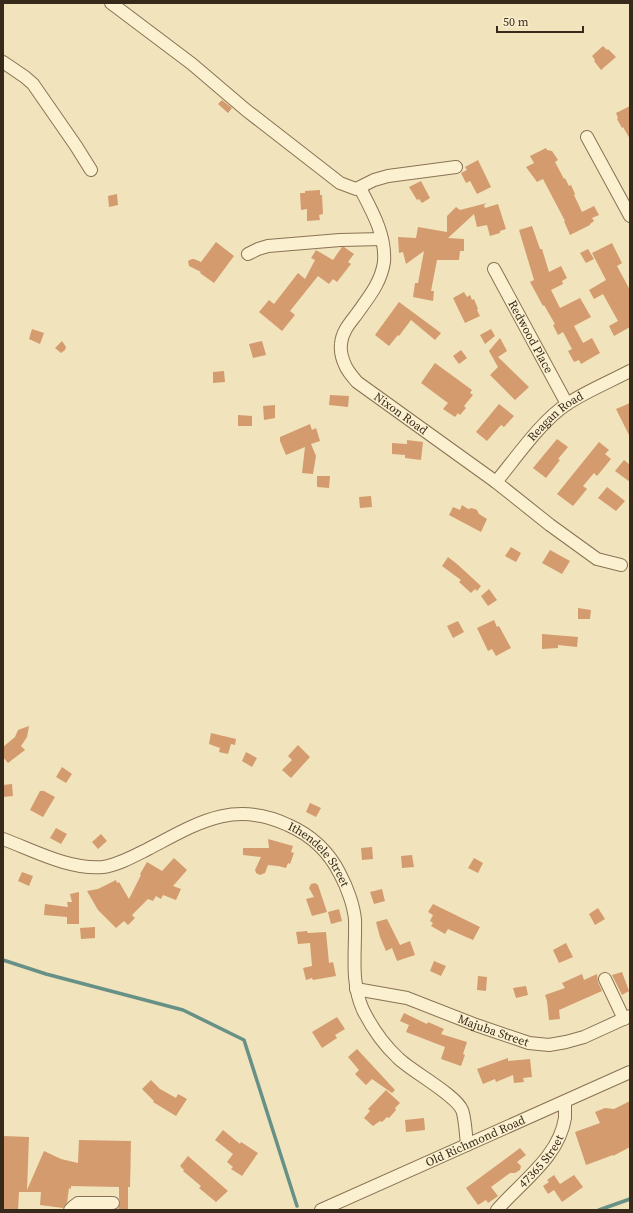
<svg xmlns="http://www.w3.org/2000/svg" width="633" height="1213" font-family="'Source Serif 4',serif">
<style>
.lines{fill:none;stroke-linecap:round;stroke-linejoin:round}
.stream{stroke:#679087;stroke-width:3.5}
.building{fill:#d39b6e}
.minor-casing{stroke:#8a7354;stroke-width:14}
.minor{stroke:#fbf0cf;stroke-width:12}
.labels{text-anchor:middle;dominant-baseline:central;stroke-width:4;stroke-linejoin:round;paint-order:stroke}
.street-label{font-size:12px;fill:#382a1a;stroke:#f8edcc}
</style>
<rect width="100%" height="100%" fill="#f1e3bc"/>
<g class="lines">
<path class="stream" d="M3,960L46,974L183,1010L244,1040L297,1206
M599,1210L630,1199"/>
</g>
<path class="building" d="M603,46L607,50L608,49L616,57L601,70L594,61L595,60L592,56Z
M222,100L232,108L228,113L218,104Z
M630,106V139L623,127L622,128L617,119L618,118L616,113Z
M546,148L547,150L552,151L558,160L555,162L564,179L565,178L569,186L571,185L575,194L574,195L582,212L594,206L599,215L592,218L594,221L590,224V225L570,235L564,221H565L543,179L537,182L526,167L534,163L530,156Z
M478,160L491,187L477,194L470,181L466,183L461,173L467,170L465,167Z
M421,181L430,198L422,203L419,199L417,200L409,187Z
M320,190V195H322L323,214L319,215L320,220L307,221V209L301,210L300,193H305V191Z
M117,194L118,205L109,207L108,196Z
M487,203L484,205L485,208L498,204L506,229L500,231V233L490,236L487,225L477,227L474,214L448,238L464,239V251H460L459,260H437L431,291H434L433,301L413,297L415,283H418L424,251L406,264L403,252L399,253L398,237L416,238L418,227L447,232V216L456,207L460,210Z
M532,226L540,249H542L549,272L561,266L567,278L562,281L563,284L551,290L560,308L580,298L591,317L574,326L583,343L592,338L600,353L581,364L579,360L574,362L568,351L572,349L563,332L558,335L553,325L555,324L544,305L543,306L530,282L534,280L519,230Z
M216,242L234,256L214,283L200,273L201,272L189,266L188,261L192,259H194L201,262Z
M612,243L622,263L617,266L630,290V327L614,336L609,326L618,321L603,294L594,299L589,290L606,280L592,253Z
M342,247H344L354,254L348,262L351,264L337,282L333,279L329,284L318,276L290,311L295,315L282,331L259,312L269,300L274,304L298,273L305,279L315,260L311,258L316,250L333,260Z
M588,249L594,259L586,263L580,253Z
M464,292L467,297L470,295L472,300L474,299L478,309L477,310L480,316L465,323L453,298Z
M399,302L441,333L435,340L411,320L399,336L398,335L389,346L375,335Z
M32,329L44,333L40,344L29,339Z
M491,329L495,336L485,344L480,335Z
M500,338L507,351L498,357L529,387L515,400L490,375L498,367L489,351Z
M62,341L66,347L65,350L61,353L55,348Z
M262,341L266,355L253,358L249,344Z
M461,350L467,358L459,364L453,356Z
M435,363L472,390L470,393L473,395L464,406L466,408L460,415L458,413L455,417L443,409L448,403L421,383Z
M224,371L225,382L213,383V372Z
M330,395L349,396L348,407L329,405Z
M630,403V437L616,409Z
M499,404L514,416L504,427L501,425L487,441L476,432Z
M275,405V418L264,420L263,406Z
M238,415L252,416V426H238Z
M310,424L312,430L316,428L320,441L311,444L316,456L313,474L302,473L305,447L286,455L280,441V437Z
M557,439L568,447L558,459L560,460L546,478L533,468Z
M407,440L423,442L421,460L405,458V455L392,454V443L407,444Z
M599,442L609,450L605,454L611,459L597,476L594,473L583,486L587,489L573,506L557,494Z
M624,460L630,465V482L615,471Z
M317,476H330L329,488L317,487Z
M607,487L625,501L616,511L598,498Z
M371,496L372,507L360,508L359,497Z
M462,505L468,509L472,508L477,510L479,514L487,519L481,532L449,515L453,507L460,510Z
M511,547L521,553L516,562L505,556Z
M550,550L570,561L562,574L542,563Z
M448,557L457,564L481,586L477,591L475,589L471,593L459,582L461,580L442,566Z
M489,589L497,600L488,606L481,596Z
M578,608L591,610L590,619H578Z
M494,620L497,627L499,626L511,648L496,656L492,649L488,651L477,628Z
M458,621L464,632L453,638L447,626Z
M542,634L578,637L577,647L558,645V648L542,649Z
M29,726L27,737L21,746L25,750L8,763L3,757V747L15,737L18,730Z
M211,733L236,739L235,745L231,744L228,754L219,752L220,748L209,744Z
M298,745L310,757L291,778L282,770L292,760L288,756Z
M246,752L257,758L252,767L242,761Z
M62,767L72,774L66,783L56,777Z
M12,784L13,796L3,797V785Z
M40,791H44L55,797L43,817L30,810Z
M310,803L321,808L316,817L306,812Z
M56,828L67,834L61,844L50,838Z
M101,834L107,841L98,849L92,842Z
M268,839L293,846L291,852L294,853L290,864L288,863L286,868L278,866L268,865L265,873L260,875L256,873L255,870L261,857L243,855V848H269Z
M372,847L373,859L362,860L361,848Z
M412,855L414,867L402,868L401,856Z
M174,858L187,870L173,886L181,889L176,900L163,895L161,899L156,896L153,901L148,899L132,915L135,918L128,925L124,921L116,928L98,910L87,891L98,889L116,880L117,883L119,882L129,899L141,875L140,874L147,862L162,871Z
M474,858L483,863L478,873L468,868Z
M22,872L33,876L29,886L18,881Z
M315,883L318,885L327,912L312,916L306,899L314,897L309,888L311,884Z
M382,889L385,901L374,904L370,892Z
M79,892V924H67V917L44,915L45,904L68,907L67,902H72L70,894Z
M433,904L480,927L473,940L448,929L445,934L431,926L433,923L430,921L433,915L428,912Z
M598,908L605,919L595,925L589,914Z
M339,909L342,921L331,924L328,912Z
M387,919L400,945L410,941L415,955L397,961L392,948L386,951L380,937L376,922Z
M95,927V938L81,939L80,928Z
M307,931L308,933L326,932L329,963L333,962L336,976L313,980L312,978L306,980L303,968L312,966L310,943L298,944L296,932Z
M566,943L573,957L559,963L553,950Z
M434,961L446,966L441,976L430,971Z
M622,972L629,991L622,995L612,975Z
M582,974L584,980L597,974L598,982L602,991L559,1010L560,1019L549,1020L547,1001L545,995L565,988L562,983Z
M478,976L487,977L486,991L477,990Z
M526,986L528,995L516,998L513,988Z
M404,1013L427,1024L428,1022L444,1029L441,1034L467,1042L463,1054L465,1055L461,1066L441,1059L445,1047L406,1032L409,1025L400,1021Z
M337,1017L345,1029L335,1035L337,1038L322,1048L312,1032Z
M357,1049L395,1090L392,1093L372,1079L366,1085L355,1074L359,1070L348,1057Z
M508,1058V1061L530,1059L532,1077L523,1078L524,1082L514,1083L513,1075L496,1082L495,1079L483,1084L477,1069Z
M151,1080L160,1089L176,1098L178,1094L187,1099L176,1116L153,1102L154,1101L142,1089Z
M386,1090L400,1103L395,1108L396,1110L389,1118L387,1117L382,1122L380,1121L373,1126L364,1118L370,1111L368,1109Z
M630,1101V1147L613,1156V1155L586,1165L575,1132L600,1123L595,1112L605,1108L614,1109Z
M424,1118L425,1130L406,1132L405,1120Z
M223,1130L240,1144L241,1142L258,1153L242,1176L231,1169L233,1167L227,1162L233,1154L215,1140Z
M3,1136L29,1137L27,1190L44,1151L61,1159L78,1163L79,1140L131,1141L130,1187H128V1210H118L120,1203L119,1198V1187L71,1186V1189L69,1188L67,1203L63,1208L40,1205L41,1192H19L18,1210H3Z
M520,1148L526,1155L517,1162L521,1166L520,1170L515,1173H510L491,1187L498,1196L488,1203L486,1200L478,1205L466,1188Z
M188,1156L228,1191L216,1202L199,1188L201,1186L183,1171L184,1170L180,1166Z
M554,1175L560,1184L574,1175L583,1187L562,1202L554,1190L548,1194L543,1186L549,1182L547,1180Z"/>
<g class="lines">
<defs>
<g id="minor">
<path d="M111,3L192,64L246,110L340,183L356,189L374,180L388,176L456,167"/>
<path d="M3,62L25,77L33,84L76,146L91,170"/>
<path d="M587,137L630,216"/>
<path id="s1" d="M360,188C372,211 386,235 384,262C381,283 368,298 356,315C349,324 342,332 341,344C340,352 343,361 346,367C349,373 353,377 357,382L496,482L550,525L597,559L621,565"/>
<path d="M248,254L258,249L268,246L340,240L382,239"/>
<path id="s2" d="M494,269L567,404"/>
<path id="s3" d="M496,482C516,458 541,421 567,404C587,391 609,382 630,371"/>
<path id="s4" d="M3,839C33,850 69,870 103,867C118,865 134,856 148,849C196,824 233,799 288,825C311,835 329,852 340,874C347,887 354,906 355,920C356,951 350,981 363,1010C372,1028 383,1044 398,1058C411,1071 456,1095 462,1110C465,1117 466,1136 467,1145"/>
<path d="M605,979L624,1019"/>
<path id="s5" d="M356,989L407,998L476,1025L529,1043L549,1045L566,1042L584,1037L630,1016"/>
<path d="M70,1210L74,1206L78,1203H113"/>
<path id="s6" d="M321,1210L630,1072"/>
<path id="s7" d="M497,1210C521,1182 559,1157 565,1118C565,1113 565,1107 565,1102"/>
</g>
</defs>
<use href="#minor" class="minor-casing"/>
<use href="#minor" class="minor"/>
</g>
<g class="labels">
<g class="street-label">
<text stroke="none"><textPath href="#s2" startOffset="77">Redwood Place</textPath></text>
<text stroke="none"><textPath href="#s1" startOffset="269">Nixon Road</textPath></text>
<text stroke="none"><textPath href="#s3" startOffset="89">Reagan Road</textPath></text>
<text stroke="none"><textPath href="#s4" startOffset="346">Ithendele Street</textPath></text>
<text stroke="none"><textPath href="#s5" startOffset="144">Majuba Street</textPath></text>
<text stroke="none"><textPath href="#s6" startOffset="169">Old Richmond Road</textPath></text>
<text stroke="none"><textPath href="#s7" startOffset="66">47365 Street</textPath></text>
</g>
</g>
<rect width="633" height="1213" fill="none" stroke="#382a1a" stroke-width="8"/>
<path d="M497 26v6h86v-6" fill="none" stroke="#382a1a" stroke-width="2"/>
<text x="503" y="26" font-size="12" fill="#382a1a" stroke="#f8edcc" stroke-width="3" paint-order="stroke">50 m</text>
</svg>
